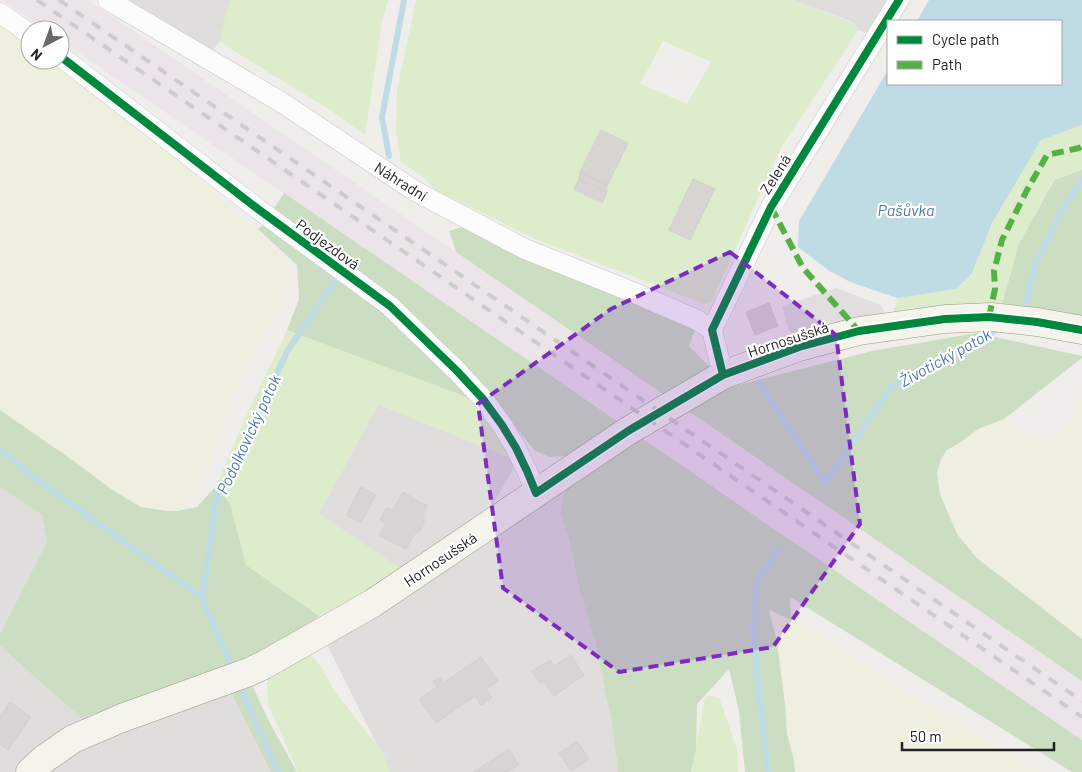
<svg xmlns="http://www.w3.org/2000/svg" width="1082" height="772" font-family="Barlow,sans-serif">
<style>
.residential{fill:#dfdedc}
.industrial{fill:#ede4e9}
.farmland{fill:#efefdf}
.grass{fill:#ddeccb;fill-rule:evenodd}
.forest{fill:#cbdec1}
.parking{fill:#e0dfde}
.water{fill:#bfdbe3}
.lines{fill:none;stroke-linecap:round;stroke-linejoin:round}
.stream{stroke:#bfdbe3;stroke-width:6}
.building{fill:#d7d4d2;stroke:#d3d0cc}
.street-casing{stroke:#c9c8c7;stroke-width:21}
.secondary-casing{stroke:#999a82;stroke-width:29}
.street{stroke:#fdfcfc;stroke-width:20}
.secondary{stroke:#f4f4ed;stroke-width:28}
.rail{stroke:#ccc;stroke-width:4;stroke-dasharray:10 10;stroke-linecap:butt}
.quiet{stroke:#55b145;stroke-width:6;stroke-dasharray:12 6;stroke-linecap:butt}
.cycleway-casing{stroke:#fff;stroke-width:11}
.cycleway{stroke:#00873e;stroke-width:8}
.marked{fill:#7b2cbf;fill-opacity:0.2;stroke:#7b2cbf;stroke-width:4;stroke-dasharray:10 6;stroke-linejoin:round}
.labels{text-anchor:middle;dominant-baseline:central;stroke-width:4.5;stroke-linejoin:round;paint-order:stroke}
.street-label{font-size:15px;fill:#222;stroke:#fff}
.water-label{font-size:16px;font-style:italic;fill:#4a7aab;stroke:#fff}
</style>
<rect width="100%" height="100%" fill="#f0eeeb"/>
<path class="residential" d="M125,0H232L220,41L213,50Z
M793,0H890L871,32H865L858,30L855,24L850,21Z
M378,404L518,461L487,514L499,535L567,483L562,513L570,544L579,588L595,641L612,725L618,771L617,772H389L383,753L377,745L325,641L422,583L319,514Z
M0,487L42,515L47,541L0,634Z
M0,646L81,718L218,675L229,689L271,772H0Z"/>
<path class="industrial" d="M2,0H88L1082,681V740L675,462L60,40V30H46Z"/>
<path class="farmland" d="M0,19L30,42V60H54L135,121L194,173L290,263L289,281L284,298L260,342L232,401L198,492L189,502L178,511H167L142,506L114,491L78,464L0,410Z
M1082,390V639L979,558L957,534L943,496L940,476L943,462L950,453L961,442L978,429L1004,419L1027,436L1050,444L1061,433L1075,412Z
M769,609L808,629L836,645L892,683L1040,772H795L794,760L787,734L785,705Z"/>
<path class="grass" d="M230,0H388L382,22L365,135L330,110L231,49L220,41L221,31Z
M416,0H793L855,24L858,28L857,32L781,148L711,302L704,304L533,238L434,189C425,177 414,170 401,162L396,132L397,90ZM663,41L711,62L687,104L640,84Z
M1082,125V170L1053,180L1019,244L1001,308L893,315L897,298L956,289L972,273L992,223L1041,140Z
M287,330L472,399L518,461L378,404L319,514L403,570L319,616L246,565L230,504L216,486L250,408Z
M305,656H311L315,659L323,670L333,689L383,753L389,772H298L268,704L267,676Z
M709,695L719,698L721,703L737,749L738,772H691L705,698Z"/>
<path class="forest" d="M1082,170V320L1001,308L1019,244L1054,180Z
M284,193L1082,740V772H1072L790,597L791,620L769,610L777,642L785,705L787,734L794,760L795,772H745L739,711L729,669L697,704L696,749L691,772H617L618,770L612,725L595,641L579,588L570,544L561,513L571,456L549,457L534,450L507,416L472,399L287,330L299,299L297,265L258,229L262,226Z
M463,227L674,315L695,330L689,346L730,387L872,351L977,333L1082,356V358L1004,419L978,429L961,442L947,450L941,459L937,473L940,494L957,534L977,558L1082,639V681L456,252L449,231Z
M0,410L78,464L114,491L141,507L167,511H177L197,507L216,486L230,504L246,565L319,616L289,640L218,675L81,718L0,646V634L47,541L42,515L0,487Z
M249,679L271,725L297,772H271L229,689Z"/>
<path class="parking" d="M836,288L881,305L891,327L799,347L787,326L782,306Z"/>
<path class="water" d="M929,0H1082V125L1041,140L992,223L972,273L956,289L897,298L850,282L828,270L798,247L799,221L888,70V84H1061V21H917Z"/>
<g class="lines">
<path class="stream" d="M389,156L382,117L404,0
M1020,312L1024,309L1036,263L1061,212L1082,179
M759,383L825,482L892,386L985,338L1000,327
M0,449L28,473L202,598
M233,670L202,598L216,501L287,352L338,275
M238,682L278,772
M768,772L759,697L753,626L758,579L779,549"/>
</g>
<path class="building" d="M601,130L628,143L607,186L580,172Z
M580,172L607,186V192L579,179Z
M579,179L607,192L602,203L574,189Z
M693,179L715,189L690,240L669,230Z
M769,303L778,326L755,335L746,312Z
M361,487L376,495L361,523L346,515Z
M403,492L427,506L422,516L424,517V523L420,531L415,533L406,549L379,535L386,523L380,520L387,507L393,510Z
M571,655L584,675L554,696L544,681L540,683L532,671L550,660L554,666Z
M481,657L498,681L486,689L492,698L481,705L475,696L436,723L419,699L437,687L433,682L440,677L443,683Z
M10,702L31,717L8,750L0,744V716Z
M577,741L589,759L571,771L559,753Z
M509,749L519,765L508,772H474Z"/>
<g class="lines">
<defs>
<path id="street" d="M108,0L281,102L415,191L525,249L630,291L697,320L712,330
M0,13L30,34
M60,56L258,209L390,306L457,371L483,399L502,425L516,448L527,471L536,493
M723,375L712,330L771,207L899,0"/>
<path id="secondary" d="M30,772L44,759L73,739L122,718L249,672L264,665L373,603L628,431L723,375L799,347L859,331L945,319L991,317L1037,322L1082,330"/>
</defs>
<use href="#street" class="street-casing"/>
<use href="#secondary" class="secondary-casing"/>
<use href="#street" class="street"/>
<use href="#secondary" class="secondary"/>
<path class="rail" d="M37,0L1082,717
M59,0L1082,701"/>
<path class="quiet" d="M771,207L803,268L859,331
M989,317L995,289L994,271L1002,240L1027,190L1047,155L1079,148L1082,146"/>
<defs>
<path id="cycleway" d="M60,56L258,209L390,306L457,371L483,399L502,425L516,448L527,471L536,493L628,431L723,375L799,347L859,331L945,319L989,317L1037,322L1082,330
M723,375L712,330L771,207L899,0"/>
</defs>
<use href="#cycleway" class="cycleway-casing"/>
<use href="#cycleway" class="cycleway"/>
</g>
<path class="marked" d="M730,252L836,335L860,524L773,647L619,672L503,588L478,404L611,309Z"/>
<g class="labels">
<g class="street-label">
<text transform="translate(775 174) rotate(-58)">Zelená</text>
<text transform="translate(401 181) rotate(32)">Náhradní</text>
<text transform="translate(328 244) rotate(36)">Podjezdová</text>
<text transform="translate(788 339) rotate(-18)">Hornosušská</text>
<text transform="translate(440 559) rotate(-34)">Hornosušská</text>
</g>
<g class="water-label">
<text x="906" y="209">Pašůvka</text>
<text transform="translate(945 357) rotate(-29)">Životický potok</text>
<text transform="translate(248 434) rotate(-65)">Podolkovický potok</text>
</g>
</g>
<rect x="887" y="20" width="175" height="65" fill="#ffffff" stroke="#a7a7a7"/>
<rect x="897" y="36" width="25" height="8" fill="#00873e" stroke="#a7a7a7"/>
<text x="932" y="45" font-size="15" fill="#222222">Cycle path</text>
<rect x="897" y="61" width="25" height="8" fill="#55b145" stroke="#a7a7a7"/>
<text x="932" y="70" font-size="15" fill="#222222">Path</text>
<g transform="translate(45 45) rotate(221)"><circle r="24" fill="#ffffff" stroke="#a7a7a7"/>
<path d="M0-4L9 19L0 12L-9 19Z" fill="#6a6968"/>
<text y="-8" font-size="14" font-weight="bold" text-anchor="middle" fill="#222222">N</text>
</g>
<path d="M902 742v8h152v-8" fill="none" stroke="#222222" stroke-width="2.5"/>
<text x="910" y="742" font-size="15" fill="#222222" stroke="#ffffff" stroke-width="4" paint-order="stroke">50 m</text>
</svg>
